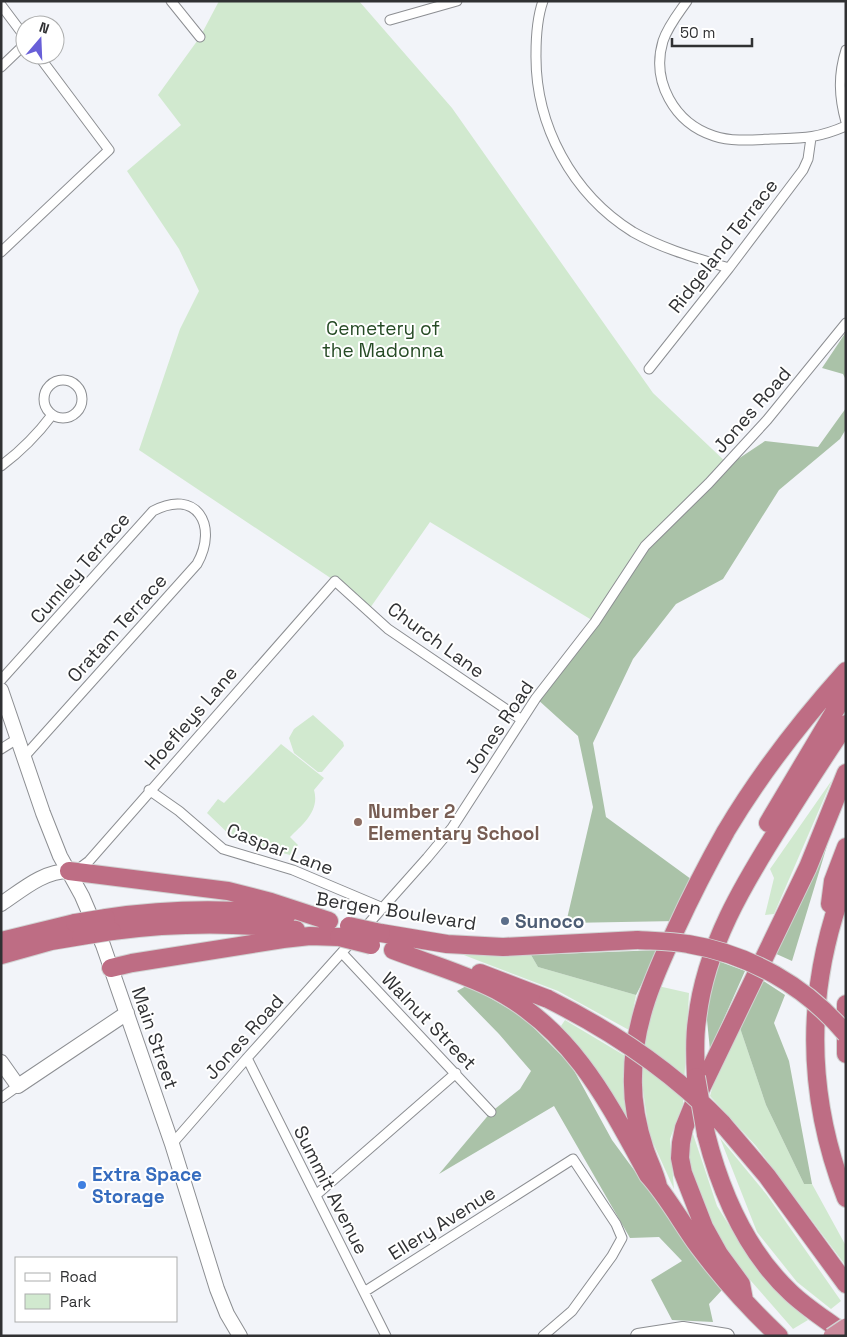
<svg xmlns="http://www.w3.org/2000/svg" width="847" height="1337" font-family="'Space Grotesk',sans-serif">
<style>
.green{fill:#d1e9cf}
.forest{fill:#aac2a8}
.lines{fill:none;stroke-linecap:round;stroke-linejoin:round}
.minor-casing{stroke:#8c8e92;stroke-width:11}
.secondary-casing{stroke:#8c8e92;stroke-width:16}
.motorway-casing{stroke:#d1d2d2;stroke-width:20}
.minor{stroke:#fff;stroke-width:9}
.secondary{stroke:#fff;stroke-width:14}
.motorway{stroke:#be6d84;stroke-width:18}
.trunk-bridge-casing{stroke:#d1d2d2;stroke-width:18;stroke-linecap:butt}
.motorway-bridge-casing{stroke:#d1d2d2;stroke-width:20;stroke-linecap:butt}
.trunk-bridge{stroke:#cb8a9c;stroke-width:15}
.motorway-bridge{stroke:#be6d84;stroke-width:18}
.education-dot{fill:#8d6e63;stroke:#fff;stroke-width:2}
.service-dot{fill:#5c6f8a;stroke:#fff;stroke-width:2}
.shop-dot{fill:#3f7fe0;stroke:#fff;stroke-width:2}
.labels{text-anchor:middle;dominant-baseline:central;stroke-width:4;stroke-linejoin:round;paint-order:stroke}
.street-label{font-size:19px;fill:#303133;stroke:#fff}
.park-label{font-size:19px;fill:#264b25;stroke:#fff}
.education-label{font-size:19px;font-weight:bold;fill:#785e54;stroke:#fff;text-anchor:start}
.service-label{font-size:19px;font-weight:bold;fill:#4e5e75;stroke:#fff;text-anchor:start}
.shop-label{font-size:19px;font-weight:bold;fill:#366cbe;stroke:#fff;text-anchor:start}
</style>
<rect width="100%" height="100%" fill="#f2f4f9"/>
<path class="green" d="M219,1H359L452,108L653,393L729,465L595,622L430,522L368,611L335,581L139,450L180,329L199,291L179,249L127,171L181,125L158,95L200,37Z
M313,715L343,742L344,746L322,772H318L294,753L289,738L294,729Z
M281,744L324,778L314,790C320,811 303,824 290,837L298,845L290,855L235,840L207,813L218,799L224,803Z
M832,780L774,914L765,915L774,878L770,869Z
M456,952L531,955L538,967L636,995L629,1030L558,991Z
M658,986L689,993L683,1104L670,1139L674,1189L649,1134L640,1068L642,1040Z
M565,1020L627,1057L628,1124L593,1067L561,1026Z
M739,1025L766,1105L804,1184H812L846,1246V1266L756,1146L710,1096L717,1071Z
M690,1125L717,1206L757,1270L808,1320L793,1329L730,1257L695,1191L687,1152Z
M720,1138L767,1195L841,1301L831,1309L797,1282L757,1232Z"/>
<path class="forest" d="M846,332V380L843,374L822,368Z
M846,408V429L840,439L779,490L723,579L676,604L633,659L593,743L606,817L695,882L677,921L566,923L593,807L578,736L536,698L645,546L729,465L765,441L818,447Z
M833,826L792,961L772,952Z
M659,950L636,995L538,967L531,955Z
M718,961L745,971L710,1050L706,1010Z
M762,980L785,995L774,1023L789,1061L812,1184H804L766,1105L739,1025Z
M468,985L523,1017L571,1065L612,1140L722,1290L709,1304L713,1322L672,1320L651,1280L682,1261L659,1237L630,1238L554,1106L439,1174L491,1112L520,1089L531,1071L499,1034L457,991Z"/>
<g class="lines">
<defs>
<path id="minor" d="M171,1L200,37
M543,1C537,18 536,36 536,54C535,125 572,194 633,232C663,249 696,258 729,268
M687,1C678,14 668,26 663,41C651,81 674,123 714,136C732,142 752,140 771,139C802,138 816,139 846,126
M1,5L25,37
M390,20L457,1
M846,50C838,75 839,97 846,122
M1,67L25,44
M1,252L109,150L38,55
M649,369L729,268L803,170L808,159L811,138
M44 399a19 19 0 1 1 38 0a19 19 0 1 1-38 0Z
M1,466C21,451 37,435 52,415
M1,680L153,511C196,488 219,525 197,564L24,757
M1,749L17,739
M149,790L179,811L223,849L293,870L383,908
M77,870L89,861L335,581L388,629L522,720
M362,931L427,858L452,828L536,698L595,622L645,546L709,483L767,420L846,323
M342,953L491,1112
M247,1058L386,1336
M1,1098L18,1086
M172,1144L247,1058L353,940
M316,1195L456,1073
M364,1292L573,1159L616,1224L622,1238L612,1256L572,1311L543,1336"/>
<path id="secondary" d="M1,690L43,813L60,856L82,896L103,945L172,1144L217,1289L227,1314L240,1336
M1,904C22,890 43,871 69,871
M1,1062L18,1086L127,1013
M638,1336L683,1329L727,1336"/>
<path id="motorway" d="M768,823L846,692
M69,871L228,891L271,902L329,921
M846,881C805,987 805,1093 846,1198
M830,904L833,881L846,847
M106,918C166,909 227,908 287,915
M112,931C173,923 235,922 296,930
M381,933L447,944L503,947L638,940
M1,941L75,923
M393,950C427,963 463,973 496,990C574,1032 608,1102 648,1175C668,1197 682,1224 699,1247C723,1279 750,1309 779,1336
M1,955L51,941L81,936
M111,968L132,963L283,939L310,936L339,937
M480,973L548,999
M846,1004V1054
M696,1077C695,1058 694,1039 697,1020C705,947 744,883 782,823C803,789 824,757 846,724
M722,1123L767,1176L846,1284
M706,1134C721,1193 746,1251 791,1293C808,1309 828,1321 846,1335
M658,1186C655,1173 649,1162 645,1150C637,1126 632,1101 633,1076C633,1023 654,976 676,929C691,896 708,863 726,831C760,774 802,720 846,671
M744,1300L741,1284L719,1254L704,1227L683,1173L680,1158L681,1143L684,1128L695,1101L808,867L846,773"/>
</defs>
<use href="#minor" class="minor-casing"/>
<use href="#secondary" class="secondary-casing"/>
<use href="#motorway" class="motorway-casing"/>
<use href="#minor" class="minor"/>
<use href="#secondary" class="secondary"/>
<use href="#motorway" class="motorway"/>
<defs>
<path id="trunk-bridge" d="M831,1336L846,1326"/>
<path id="motorway-bridge" d="M75,923L106,918
M349,926L381,933
M81,936L112,931
M339,937L371,945
M638,940C655,941 672,941 688,944C749,954 806,986 846,1034
M548,999C612,1031 672,1071 722,1123
M696,1077L706,1134"/>
</defs>
<use href="#trunk-bridge" class="trunk-bridge-casing"/>
<use href="#motorway-bridge" class="motorway-bridge-casing"/>
<use href="#trunk-bridge" class="trunk-bridge"/>
<use href="#motorway-bridge" class="motorway-bridge"/>
</g>
<circle class="education-dot" cx="358" cy="822" r="5"/>
<circle class="service-dot" cx="505" cy="921" r="5"/>
<circle class="shop-dot" cx="82" cy="1185" r="5"/>
<g class="labels">
<g class="street-label">
<text transform="translate(723 246) rotate(-52)">Ridgeland Terrace</text>
<text transform="translate(752 410) rotate(-49)">Jones Road</text>
<text transform="translate(80 568) rotate(-49)">Cumley Terrace</text>
<text transform="translate(117 628) rotate(-48)">Oratam Terrace</text>
<text transform="translate(436 640) rotate(36)">Church Lane</text>
<text transform="translate(191 718) rotate(-49)">Hoefleys Lane</text>
<text transform="translate(499 727) rotate(-56)">Jones Road</text>
<text transform="translate(280 849) rotate(21)">Caspar Lane</text>
<text transform="translate(396 911) rotate(9)">Bergen Boulevard</text>
<text transform="translate(429 1021) rotate(46)">Walnut Street</text>
<text transform="translate(244 1037) rotate(-48)">Jones Road</text>
<text transform="translate(155 1038) rotate(71)">Main Street</text>
<text transform="translate(331 1190) rotate(63)">Summit Avenue</text>
<text transform="translate(442 1223) rotate(-32)">Ellery Avenue</text>
</g>
<g class="park-label">
<text x="383" y="328">Cemetery of<tspan x="383" dy="22">the Madonna</tspan></text>
</g>
<g class="education-label">
<text x="368" y="811">Number 2<tspan x="368" dy="22">Elementary School</tspan></text>
</g>
<g class="service-label">
<text x="515" y="921">Sunoco</text>
</g>
<g class="shop-label">
<text x="92" y="1174">Extra Space<tspan x="92" dy="22">Storage</tspan></text>
</g>
</g>
<rect width="847" height="1337" fill="none" stroke="#303133" stroke-width="5"/>
<rect x="15" y="1257" width="162" height="65" fill="#ffffff" stroke="#acadad"/>
<rect x="25" y="1273" width="25" height="8" fill="#ffffff" stroke="#acadad"/>
<text x="60" y="1282" font-size="15" fill="#303133">Road</text>
<rect x="25" y="1294" width="25" height="15" fill="#d1e9cf" stroke="#acadad"/>
<text x="60" y="1307" font-size="15" fill="#303133">Park</text>
<g transform="translate(40 40) rotate(19)"><circle r="24" fill="#ffffff" stroke="#acadad"/>
<path d="M0-4L9 19L0 12L-9 19Z" fill="#685fd8"/>
<text y="-8" font-size="14" font-weight="bold" text-anchor="middle" fill="#303133">N</text>
</g>
<path d="M672 38v8h80v-8" fill="none" stroke="#303133" stroke-width="2.5"/>
<text x="680" y="38" font-size="15" fill="#303133" stroke="#ffffff" stroke-width="4" paint-order="stroke">50 m</text>
</svg>
